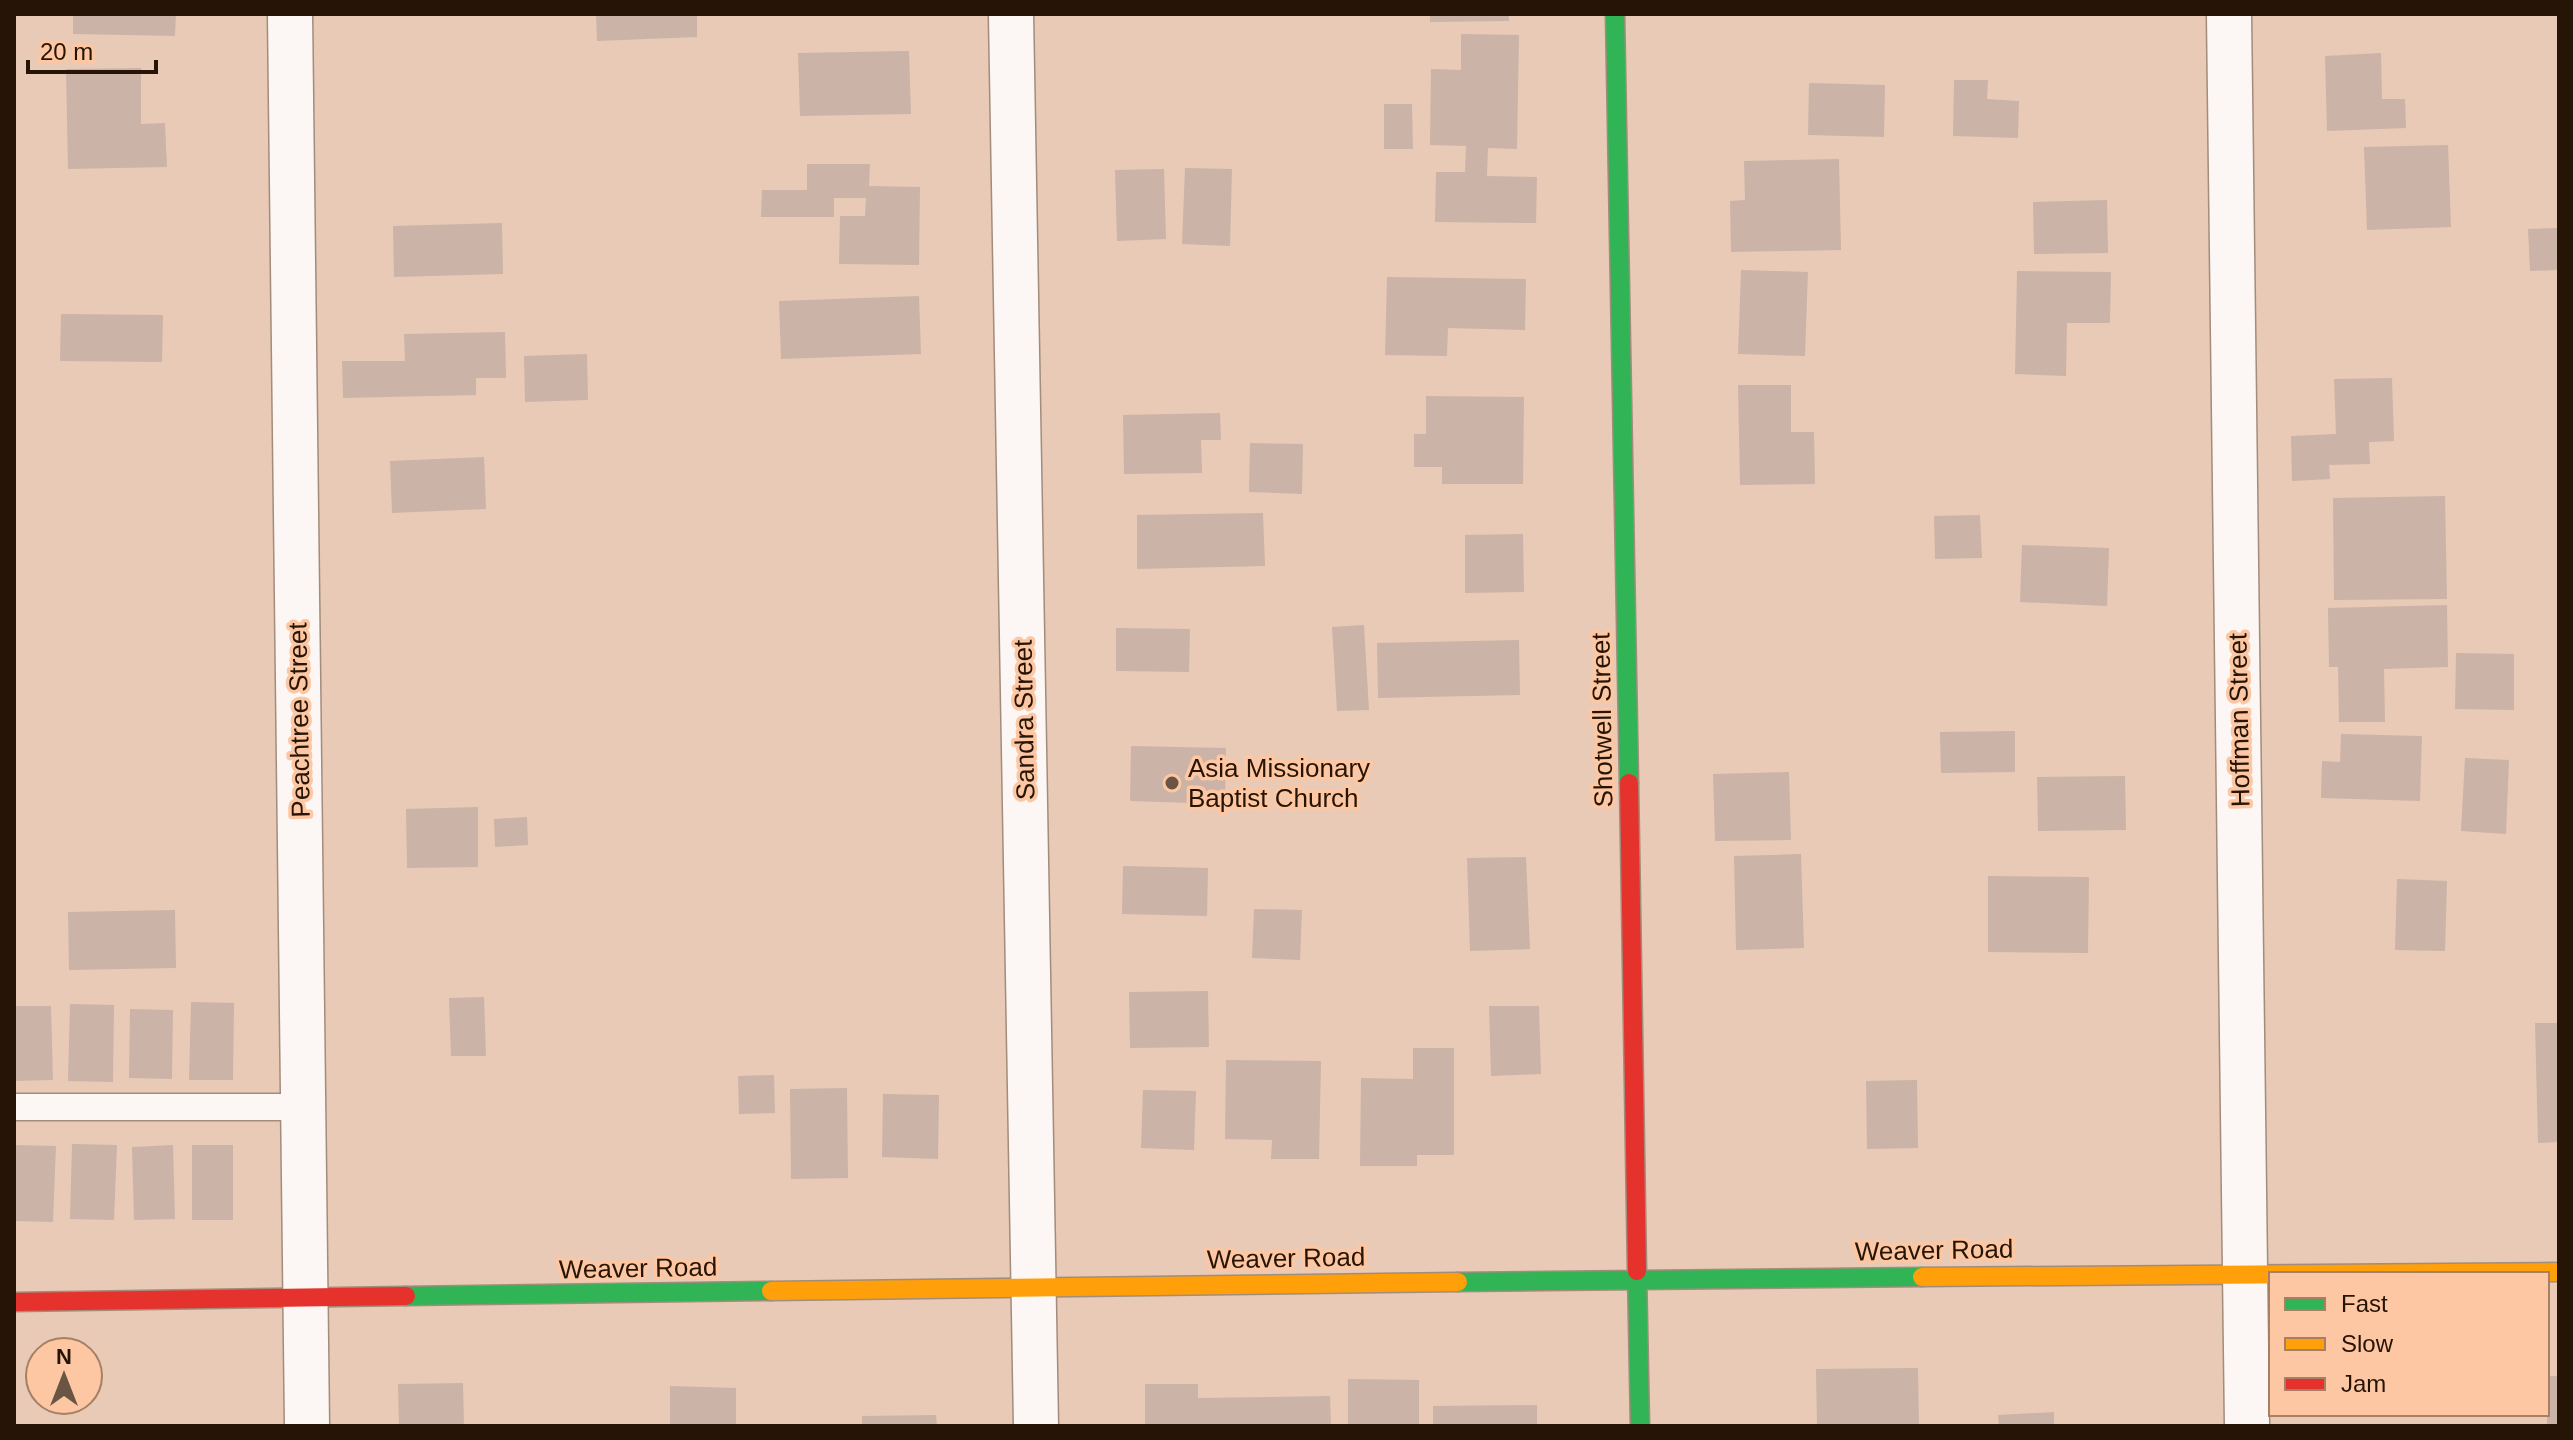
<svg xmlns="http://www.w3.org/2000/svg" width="2573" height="1440" font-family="Helvetica,sans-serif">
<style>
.building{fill:#ccb3a7}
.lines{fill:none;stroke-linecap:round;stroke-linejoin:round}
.lane-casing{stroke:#a28c7c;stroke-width:29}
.street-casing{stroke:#a28c7c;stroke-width:47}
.fast-casing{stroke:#a28c7c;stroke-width:21}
.slow-casing{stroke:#a28c7c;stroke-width:21}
.jam-casing{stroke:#a28c7c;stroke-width:21}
.lane{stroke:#fcf7f4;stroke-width:26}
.street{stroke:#fcf7f4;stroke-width:44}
.fast{stroke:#30b455;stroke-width:18}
.slow{stroke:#ff9f0a;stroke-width:18}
.jam{stroke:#e5322d;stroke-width:18}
.poi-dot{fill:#6a5444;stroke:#fcc7a2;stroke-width:3}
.labels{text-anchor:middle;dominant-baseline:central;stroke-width:7;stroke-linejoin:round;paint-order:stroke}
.street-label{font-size:26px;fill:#261406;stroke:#fcc7a2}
.poi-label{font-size:26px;fill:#261406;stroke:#fcc7a2;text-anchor:start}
</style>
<rect width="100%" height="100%" fill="#e8cab6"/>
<path class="building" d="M73,14H176L175,36L73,34Z
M596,14H697V37L597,41Z
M1430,14H1509V21L1430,22Z
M1461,34L1519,35L1517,149L1488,148L1487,176L1537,177L1536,223L1435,222L1436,172H1465L1466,146L1430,145L1431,69L1461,70Z
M909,51L911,114L800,116L798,53Z
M2381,53L2382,99H2405L2406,128L2327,131L2325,56Z
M141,68V124L165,123L167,167L68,169L66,69Z
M1954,80H1988L1987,99L2019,101L2018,138L1953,136Z
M1809,83L1885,85L1884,137L1808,135Z
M1384,104H1412L1413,149H1384Z
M2448,145L2451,227L2367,230L2364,147Z
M1839,159L1841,250L1731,252L1730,201L1745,200L1744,161Z
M807,164H870L869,186L920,187L919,265L839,264L840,216H865L866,198H834V217H761L762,190H807Z
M1185,168L1232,169L1230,246L1182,244Z
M1164,169L1166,239L1117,241L1115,170Z
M2107,200L2108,253L2034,254L2033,202Z
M502,223L503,274L394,277L393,226Z
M2559,228V270L2530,271L2528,229Z
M1741,270L1808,272L1805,356L1738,354Z
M2017,271L2111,272L2110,323H2067L2066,376L2015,374Z
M1387,277L1526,279L1525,330L1448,328L1447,356L1385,355Z
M919,296L921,354L781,359L779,301Z
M61,314L163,315L162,362L60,361Z
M505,332L506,378H476V395L343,398L342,361H405L404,334Z
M587,354L588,400L525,402L524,356Z
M2392,378L2394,441L2369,442L2370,464L2329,465L2330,479L2292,481L2291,436L2336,434L2334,379Z
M1738,385H1791V432H1814L1815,484L1740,485Z
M1426,396L1524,397L1523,484H1442V467H1414V434H1426Z
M1220,413L1221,440H1201L1202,473L1124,474L1123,415Z
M1250,443L1303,444L1302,494L1249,492Z
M484,457L486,509L392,513L390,461Z
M2445,496L2447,599L2334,600L2333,498Z
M1263,513L1265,566L1137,569V515Z
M1980,515L1982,558L1935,559L1934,516Z
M1523,534L1524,592L1465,593V535Z
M2022,545L2109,548L2107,606L2020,602Z
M2447,605L2448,667L2384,669L2385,722H2339L2338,667H2329L2328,608Z
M1364,625L1369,710L1337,711L1332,627Z
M1116,628L1190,629L1189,672L1116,671Z
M1519,640L1520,695L1378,698L1377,643Z
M2456,653L2514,654V710L2455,709Z
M2015,731V772L1941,773L1940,732Z
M2341,734L2422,736L2420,801L2321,798L2322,761L2340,762Z
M1131,746L1226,748L1225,804L1130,801Z
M2465,758L2509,760L2506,834L2461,831Z
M1789,772L1791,840L1715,841L1713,774Z
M2125,776L2126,830L2038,831L2037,777Z
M478,807V867L407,868L406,809Z
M527,817L528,845L495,847L494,819Z
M1801,854L1804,948L1736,950L1734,856Z
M1526,857L1530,949L1470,951L1467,858Z
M1123,866L1208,868L1207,916L1122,914Z
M1988,876L2089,877L2088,953L1988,952Z
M2397,879L2447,881L2445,951L2395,950Z
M1254,909L1302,910L1300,960L1252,958Z
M175,910L176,968L69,970L68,912Z
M1208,991L1209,1047L1130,1048L1129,992Z
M484,997L486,1056H451L449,998Z
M191,1002L234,1003L233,1080H189Z
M70,1004L114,1005L113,1082L68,1081Z
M14,1006H51L53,1080L14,1081Z
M1489,1006H1539L1541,1074L1491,1076Z
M130,1009L173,1010L172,1079L129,1078Z
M2535,1023H2559V1142L2538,1143Z
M1413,1048H1454V1155H1417V1166H1360L1361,1078L1413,1079Z
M1226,1060L1321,1061L1319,1159H1271L1272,1140L1225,1139Z
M774,1075L775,1113L739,1114L738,1076Z
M1917,1080L1918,1148L1867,1149L1866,1081Z
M847,1088L848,1178L791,1179L790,1089Z
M1143,1090L1196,1091L1194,1150L1141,1148Z
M883,1094L939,1095L938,1159L882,1157Z
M72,1144L117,1145L114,1220L70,1219Z
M14,1145L56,1146L53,1222L14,1221Z
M173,1145L175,1219L134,1220L132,1147Z
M192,1145H233V1220H192Z
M1918,1368L1919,1426H1817L1816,1369Z
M2547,1376H2559V1426H2547Z
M1348,1379L1419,1380V1426H1348Z
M463,1383L464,1426H399L398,1384Z
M1145,1384H1198V1398L1330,1396L1331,1426H1145Z
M670,1386L736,1388V1426H670Z
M1537,1405V1426H1433V1406Z
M2054,1412V1426H1999L1998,1415Z
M936,1415L937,1426H862V1416Z"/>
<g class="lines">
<defs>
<path id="lane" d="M14,1107H304"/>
<path id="street" d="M290,14L307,1426
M1011,14L1036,1426
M2229,14L2247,1426"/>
<path id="fast" d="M1615,14L1629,783
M1637,1271L1640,1426
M1458,1282L1922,1277
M406,1296L771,1291"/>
<path id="slow" d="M1922,1277L2559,1272
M771,1291L1458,1282"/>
<path id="jam" d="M1629,783L1637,1271
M14,1302L406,1296"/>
</defs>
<use href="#lane" class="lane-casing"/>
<use href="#street" class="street-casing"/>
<use href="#fast" class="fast-casing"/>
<use href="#slow" class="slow-casing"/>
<use href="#jam" class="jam-casing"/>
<use href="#lane" class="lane"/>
<use href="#street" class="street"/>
<use href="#fast" class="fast"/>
<use href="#slow" class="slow"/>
<use href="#jam" class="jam"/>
</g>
<circle class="poi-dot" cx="1172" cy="783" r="8"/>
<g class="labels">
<g class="street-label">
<text transform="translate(299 720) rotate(-91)">Peachtree Street</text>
<text transform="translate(1024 720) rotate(-91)">Sandra Street</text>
<text transform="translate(1602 720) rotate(-91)">Shotwell Street</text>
<text transform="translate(2239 720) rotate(-91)">Hoffman Street</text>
<text transform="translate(1934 1250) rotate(-1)">Weaver Road</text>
<text transform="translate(1286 1258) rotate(-1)">Weaver Road</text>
<text transform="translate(638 1268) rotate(-1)">Weaver Road</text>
</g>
<g class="poi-label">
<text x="1188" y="768">Asia Missionary<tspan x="1188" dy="30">Baptist Church</tspan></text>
</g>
</g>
<rect width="2573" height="1440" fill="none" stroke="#261406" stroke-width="32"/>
<rect x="2269" y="1272" width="280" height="144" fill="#fcc7a2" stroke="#a67f64" stroke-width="2"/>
<rect x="2285" y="1298" width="40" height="12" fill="#30b455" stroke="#a67f64" stroke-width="2"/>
<text x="2341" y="1312" font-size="24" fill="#261406">Fast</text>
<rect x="2285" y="1338" width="40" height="12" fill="#ff9f0a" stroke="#a67f64" stroke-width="2"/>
<text x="2341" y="1352" font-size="24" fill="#261406">Slow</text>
<rect x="2285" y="1378" width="40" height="12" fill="#e5322d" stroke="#a67f64" stroke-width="2"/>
<text x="2341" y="1392" font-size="24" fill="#261406">Jam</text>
<g transform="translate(64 1376)"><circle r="38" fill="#fcc7a2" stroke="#a67f64" stroke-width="2"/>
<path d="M0-6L14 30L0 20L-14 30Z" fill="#6a5444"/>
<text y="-12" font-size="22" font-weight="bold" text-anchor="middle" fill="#261406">N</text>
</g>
<path d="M28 60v12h128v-12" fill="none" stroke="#261406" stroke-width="4"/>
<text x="40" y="60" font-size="24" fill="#261406" stroke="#fcc7a2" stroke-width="6" paint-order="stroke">20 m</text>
</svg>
